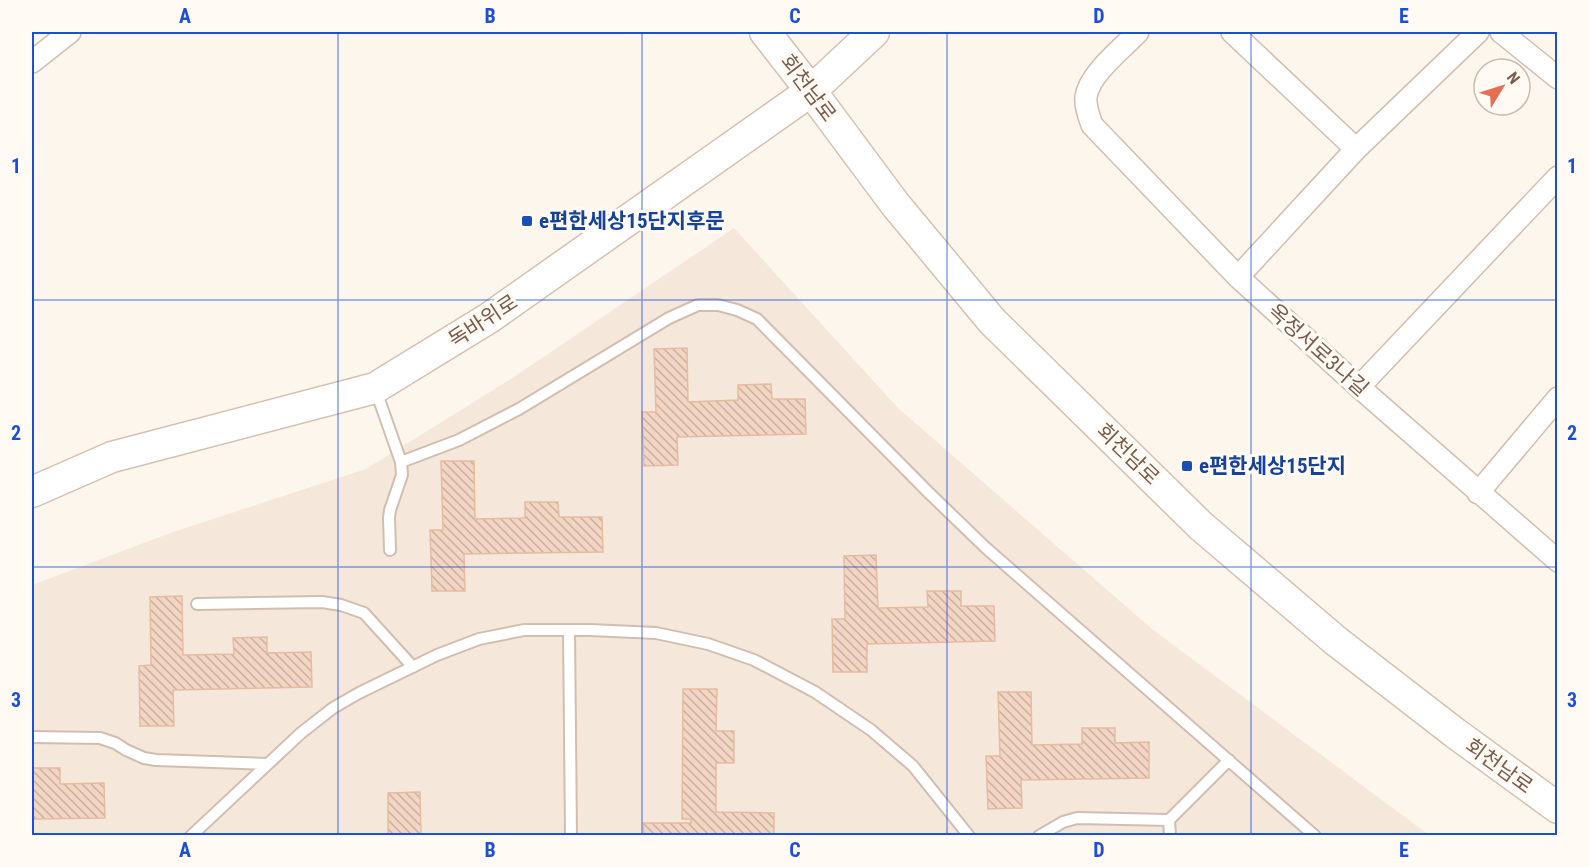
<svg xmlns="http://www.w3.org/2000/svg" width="1589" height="867" font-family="'Roboto Condensed','Noto Sans KR',sans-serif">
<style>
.residential{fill:#f5e8da}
.building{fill:url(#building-back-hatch);stroke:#e6bba3;stroke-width:1.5}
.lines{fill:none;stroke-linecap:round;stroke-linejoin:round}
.service-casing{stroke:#d1beb0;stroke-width:14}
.minor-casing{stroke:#d1beb0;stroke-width:24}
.secondary-casing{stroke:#d6c0b0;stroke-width:33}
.service{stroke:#fff;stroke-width:10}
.minor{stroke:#fff;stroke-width:21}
.secondary{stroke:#fff;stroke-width:30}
.grid{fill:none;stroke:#1d4ed8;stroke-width:1.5;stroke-opacity:0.55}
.transit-dot{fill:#1a4fb4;stroke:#fffaf3;stroke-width:2}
.labels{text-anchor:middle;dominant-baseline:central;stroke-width:6;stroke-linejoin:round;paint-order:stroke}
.street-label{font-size:21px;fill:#7a5c4d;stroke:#fffaf3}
.transit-label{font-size:21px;font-weight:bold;fill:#164399;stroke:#fffaf3;text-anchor:start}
.neatline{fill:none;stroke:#1d4ed8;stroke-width:2}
.grid-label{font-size:20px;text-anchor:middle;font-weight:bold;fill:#1d4ed8}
</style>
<defs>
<pattern id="building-back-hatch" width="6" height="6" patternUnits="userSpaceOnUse" patternTransform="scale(1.5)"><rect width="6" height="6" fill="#f3d5c3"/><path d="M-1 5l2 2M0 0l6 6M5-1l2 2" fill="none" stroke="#cab0a1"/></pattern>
</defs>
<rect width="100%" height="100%" fill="#fdf6ec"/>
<path class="residential" d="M734,228L898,408L1152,629L1429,835L32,836V585L173,532L366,469L511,379Z"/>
<path class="building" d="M687,348L688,402L738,400V385L771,384L772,399H805L806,434L677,437L678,465L644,466L642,412H656L654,349Z
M441,461H474L475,519L525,518V502H558L559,517H602L603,552L464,554L465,591H432L430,530H443Z
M876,555L878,608L928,607L927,591H961V606H994L995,641L867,644V672H833L832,619H845L844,556Z
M182,596L183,655L234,654L233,638L267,637V653L311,652L312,687L173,690L174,726H140L139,666L151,665L150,597Z
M683,689H717L716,731H734V763H716V812L774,813V836H644L643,823H691V819H682Z
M998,692H1031L1032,745L1082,744V728H1115V743L1149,742V778L1021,780L1022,808L988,809L986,756H1000Z
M32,768H60V784L104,783L105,818L32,819Z
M420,792L421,836H388V793Z"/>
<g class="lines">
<defs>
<path id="service" d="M376,391L401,462L402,475L390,510L389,518L390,550
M401,462L459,440L519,409L669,318L698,305H718L737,310L757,319L928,492L986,548L1315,836
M197,604L322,602L341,605L364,613L413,667
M569,630L571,836
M32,737L100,738L115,743L126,750L144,758L156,760L268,764
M1169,820L1170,836
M191,836L301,733L333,708L359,693L437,655L479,639L524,630H590L656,633L708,644L754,660L815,692L871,730L913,766L969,836
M1039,836L1063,822L1077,818L1169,820L1229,760"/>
<path id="minor" d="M1138,32C1123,48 1089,74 1086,97C1085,107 1089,116 1092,125L1238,277L1359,387L1558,561
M1232,32L1356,149
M1501,32L1558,78
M32,62L70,32
M1238,277L1356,149L1478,32
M1359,387L1558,177
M1478,493L1558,398"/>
<path id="secondary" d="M765,32L811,91L895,204L992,321L1201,526L1336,641L1455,733L1558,808
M32,492L112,457L375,388L489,318L811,91L874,32"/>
</defs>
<use href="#service" class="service-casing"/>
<use href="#minor" class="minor-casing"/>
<use href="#secondary" class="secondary-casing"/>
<use href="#service" class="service"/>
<use href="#minor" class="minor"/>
<use href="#secondary" class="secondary"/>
</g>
<path class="grid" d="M338,32V836M642,32V836M947,32V836M1251,32V836M32,300H1558M32,567H1558"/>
<g class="transit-dot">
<rect x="521" y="215" width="12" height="12" rx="3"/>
<rect x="1181" y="460" width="12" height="12" rx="3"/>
</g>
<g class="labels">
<g class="street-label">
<text transform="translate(808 88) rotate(53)">회천남로</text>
<text transform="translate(483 321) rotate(-33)">독바위로</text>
<text transform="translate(1318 350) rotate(42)">옥정서로3나길</text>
<text transform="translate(1128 454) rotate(44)">회천남로</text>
<text transform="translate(1499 766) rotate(36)">회천남로</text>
</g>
<g class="transit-label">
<text x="539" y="221">e편한세상15단지후문</text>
<text x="1199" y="466">e편한세상15단지</text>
</g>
</g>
<rect width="1589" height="867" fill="none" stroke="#fffaf3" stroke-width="66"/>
<g transform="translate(1502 87) rotate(52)"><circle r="28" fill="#fffaf3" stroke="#cabbb1" stroke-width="1.5"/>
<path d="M0-4.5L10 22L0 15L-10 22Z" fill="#e76f51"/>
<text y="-9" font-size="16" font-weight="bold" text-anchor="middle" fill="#7a5c4d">N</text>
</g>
<rect x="33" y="33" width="1523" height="801" class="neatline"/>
<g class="grid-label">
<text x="185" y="23">A</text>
<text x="490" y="23">B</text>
<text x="795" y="23">C</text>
<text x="1099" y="23">D</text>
<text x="1404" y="23">E</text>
<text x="16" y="173">1</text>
<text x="1572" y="173">1</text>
<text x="16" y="440">2</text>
<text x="1572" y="440">2</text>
<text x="16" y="707">3</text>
<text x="1572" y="707">3</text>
<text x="185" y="857">A</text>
<text x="490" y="857">B</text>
<text x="795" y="857">C</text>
<text x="1099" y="857">D</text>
<text x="1404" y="857">E</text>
</g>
</svg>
